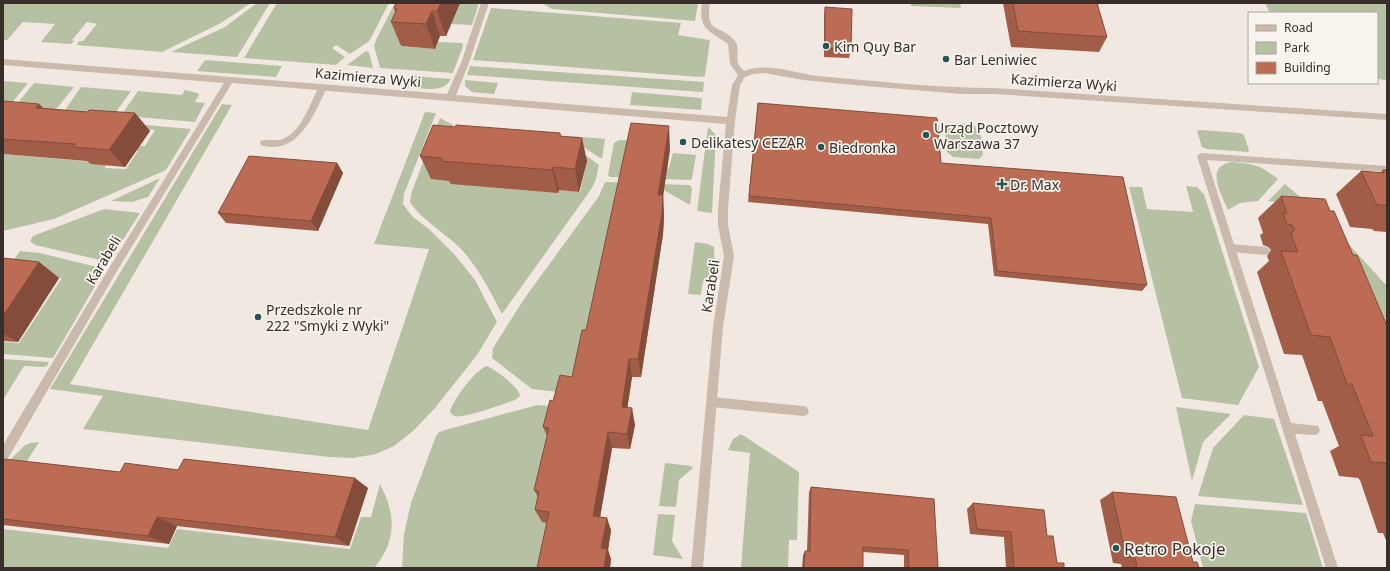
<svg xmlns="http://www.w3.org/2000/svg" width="1390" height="571" font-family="'Noto Sans',sans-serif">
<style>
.green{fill:#b6c0a2}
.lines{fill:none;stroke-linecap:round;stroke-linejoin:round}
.service{fill:#c9baad;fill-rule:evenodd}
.minor{fill:#c9baad;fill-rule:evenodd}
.wall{fill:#a25d48}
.shaded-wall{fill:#844c3b}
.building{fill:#bc6c54;stroke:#844c3b}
.poi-dot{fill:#245456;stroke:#f9f3ed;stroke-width:1.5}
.labels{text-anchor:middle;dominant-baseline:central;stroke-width:3.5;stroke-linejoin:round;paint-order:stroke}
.poi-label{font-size:14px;fill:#382f2b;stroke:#f9f3ed;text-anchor:start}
.street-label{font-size:14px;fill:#382f2b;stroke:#f9f3ed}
.near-poi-label{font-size:17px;fill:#382f2b;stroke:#f9f3ed;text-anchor:start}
</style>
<rect width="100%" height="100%" fill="#f1e9e1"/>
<path class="green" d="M3,3H251L221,23L162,52L77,45L79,41H83L97,24L87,22L72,40L74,41L71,44L41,42L55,24L23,22L7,40H3Z
M257,3H270L237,57L171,52L225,27Z
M277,3H389L371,38L368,42L350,54L336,45L332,48L345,57L336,65L244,58Z
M395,3H420L400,46L435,49L438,42L462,43L463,46L453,73L380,68L374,46L376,40Z
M460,3H479L472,25L451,24L455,11H456Z
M542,3H698L695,21L552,9Z
M911,3H960L961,8L911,6Z
M1265,3H1387V80L1377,79V13H1270Z
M491,8L681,23L678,35L710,40L705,76L700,77L473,60Z
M366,51L369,52L373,68L347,65Z
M205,60L282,66L276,77L197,71Z
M470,66L704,82L703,92L467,75Z
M412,76L451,79C443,94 422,88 407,87Z
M465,80L498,83L494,94L472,92L465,86Z
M3,81L28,83L11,104L3,106Z
M34,83L74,87L58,107L55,110L17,104Z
M81,87L131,91L116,112L113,114L65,110Z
M185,90L198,93L199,95L195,102L205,103L195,122L125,116L122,114L138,91L182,95Z
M632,92L702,98L701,110L630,105Z
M222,104L232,105L70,384L368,430L429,249L374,244L425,112L436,113L404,194L403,204L412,216L430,230L455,255L475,280L497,322L477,355L435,408L413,431L394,446L376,454L353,458L329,457L83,429L103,396L50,389Z
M440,118L453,125L443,149L452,181L558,192L559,190L580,192L587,161L569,143L599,165L596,179L592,188L502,314C490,291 479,269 462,250C448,235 419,218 410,202L412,191Z
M122,123L191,129L166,170L54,219L3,231V154L94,162L106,165L105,168L126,169L138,151L131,150L134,145L145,146L155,130L118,127Z
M944,123L972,124L980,131L983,155L979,159L953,157L947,152Z
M708,127L716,135L712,213L697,211Z
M1200,130L1240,133L1244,135L1249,150L1248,152L1207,149L1202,147L1197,131Z
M571,136L605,139L602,158H600L570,138Z
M619,140L645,141L628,165L669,168L673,153L696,155L692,178L691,180L610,177L608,175L614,143Z
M1232,162C1255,164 1260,165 1278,179L1258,201L1240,203L1228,210C1221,193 1204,166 1232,162Z
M160,178L148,197L132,202L111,201Z
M605,182L634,183L585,395L532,389L492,358L493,348L524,299L599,196Z
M653,184L690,185L692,189L690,205Z
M1285,184L1317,211L1284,203L1268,201Z
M1186,186L1197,187L1204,194L1259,367L1238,405L1182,398L1129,187H1142L1147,209L1193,212Z
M104,209L140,213L109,262L35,245L30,241L33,236Z
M1330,224L1387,286V349Z
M695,242L708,244L714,247L715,274L703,281L701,295L688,294Z
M20,251L40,253L105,269L53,358L3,354V342L19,343L62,278L16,273L3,274Z
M3,359L49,362L47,366L44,367L24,366L3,400Z
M487,366C495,369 520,388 520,396L515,400C504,404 463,419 454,416C453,415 451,413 450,412C451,402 477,368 487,366Z
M537,405L560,407L562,522L548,568H402L404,534L411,503L436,436L439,432L445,430Z
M1176,407L1231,414L1203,442L1192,481Z
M1244,415L1274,419L1303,505L1198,496L1213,448Z
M741,434L799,472L797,540H789L788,568H741L750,453L728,450L733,439Z
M39,442L6,494L3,473L13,457L24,446L30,443Z
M665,463L691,466L693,468L679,480L676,507L659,506Z
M380,484C396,514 397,541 374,568H3V529L168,548L177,529L350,549L361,517H371Z
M1195,504L1306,513L1323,568H1203L1191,521Z
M658,514L675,515L672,541L683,559L653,555Z"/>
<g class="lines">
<path class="service" d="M323,84L327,87C315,113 298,157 261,145L260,143L261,141C268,138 276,142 283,139C303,130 310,102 320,85Z
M1232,244L1265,247L1268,248L1270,251L1268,254L1265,255L1232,252L1229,251L1227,248L1229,245Z
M712,397L803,406L807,407L809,411L807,415L803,416L712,407L708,406L707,402L708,398Z"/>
<path class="minor" d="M481,3H489L469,63L456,95L727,117L732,85L738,75L730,64L728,44C709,30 698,30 702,3H710C705,35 720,23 735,41C740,48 736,56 738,63C739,66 742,69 744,71C767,62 794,73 818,76C877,81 935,88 994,88L1387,114V120L994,94H961L854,85L803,80L764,73L753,74L745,77L740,85L735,121L728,209V225L734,256L723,327L703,568H691L713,327L724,256L718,225V209L726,124L232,83L117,271L7,460L3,461V445L111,265L224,83L3,65V59L447,94L461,63Z
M1201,153L1387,166V172L1207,160L1291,423L1318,426L1320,430L1318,434L1314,435L1295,434L1338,568H1326L1197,156Z"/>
</g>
<path class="wall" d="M396,3H460L446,36H440L435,49L401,46L391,22L395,13L394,8Z
M1003,3H1097L1107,37L1099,52L1011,47Z
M825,7L851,49L849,58L824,57V16Z
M3,101L44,108L88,112L135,113L150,131L125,167L91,164L87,161L3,154Z
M758,103L941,163L1147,285L1142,291L994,276L988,224L748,202Z
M455,127L560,133L561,136L587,161L579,192L559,190L558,193L451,184L449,181L431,179L420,156Z
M670,149L663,196L664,217L663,234L641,377H632L627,408L635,425L630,449L612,448L600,517L611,530L608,550L611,559L610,568H537L547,523L542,522L535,510L538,497L534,490L547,436L543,427L553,401L572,377L586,330Z
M337,163L343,173L318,231L226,223L218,213Z
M1383,170H1387V232L1374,231L1372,229L1350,227L1336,194L1361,171L1380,173Z
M1281,196L1330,211L1353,255L1387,326V543L1383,533H1378L1360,480L1358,478L1339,476L1330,451L1339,446L1322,401H1318L1302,355L1284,354L1257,272L1269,261L1267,256L1271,250L1268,247L1263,245L1260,235L1263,233L1258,218Z
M3,258L39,262L59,278L18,342L3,341Z
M3,463L120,472L178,470L368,488L349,546L177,526L169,544L3,525Z
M811,487L938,568H904V555L863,552V568H802L803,555L805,551H807L809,492Z
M1112,492L1193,562L1199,568H1122L1121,564L1113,563L1100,500Z
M973,503L1047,536L1057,563L1064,568H1006L1004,537L970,534L967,509Z"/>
<path class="shaded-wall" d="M441,3H460L446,36L437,11Z
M432,11L440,36L435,49L426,24Z
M39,104L57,121L36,108Z
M135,113L150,131L125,167L109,150Z
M669,126L670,149L663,196L664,217L663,234L641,377L638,359L658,195Z
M582,138L587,161L579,192L575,169Z
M337,163L343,173L318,231L311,221Z
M553,167L559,190L558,193L552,170Z
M39,262L59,278L18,342L3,333V316Z
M629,359L632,377L625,424L622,407Z
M632,408L635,425L630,449L627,434Z
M608,432L612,448L598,529L593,516Z
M355,478L368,488L349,546L335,537Z
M157,517L177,526L169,544L148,536Z
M607,518L611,530L608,550L611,559L610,568H604L601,548Z"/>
<path class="building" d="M396,3H441L437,11H432L426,24L391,22L397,9L394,8Z
M1013,3H1097L1107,37L1018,31Z
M825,7L852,9L851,49L825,48Z
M3,101L39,104L36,108L88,112L89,110L135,113L109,150L73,147L75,144L3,139Z
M758,103L937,118L941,163L1123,177L1147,285L997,271L991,218L749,196Z
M631,123L669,126L658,195H663L662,213L638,359H629L622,407L632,408L627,434L608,432L593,516L607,518L601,548L607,549L604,568H537L549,512L535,510L539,491L534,490L549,428L543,427L550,400L553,401L560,375L572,377L582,330H586Z
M433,125L455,127L456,125L560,133V136L582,138L575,169L553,167L552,170L441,161L442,158L420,156Z
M249,156L337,163L311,221L218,213Z
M1383,170H1387V205H1377L1361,171L1384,173Z
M1281,196L1325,199L1330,211H1334L1353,255H1357L1387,326V463L1371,462L1361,435L1373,436L1352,384H1347L1330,337L1311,335L1281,251L1298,252L1291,234L1295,229L1292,225L1287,224L1283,213L1287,214Z
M3,258L39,262L3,316Z
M5,459L120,472L125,463L178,470L184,459L355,478L335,537L157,517L148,536L3,519V463Z
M811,487L934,499L938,568H909L908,550L863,547V568H804L805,551H810Z
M1112,492L1176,497L1193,562H1197L1199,568H1137L1135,557H1126Z
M973,503L1044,510L1047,536H1053L1057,563H1064V568H1014L1011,532L977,529Z"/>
<g class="poi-dot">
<circle cx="826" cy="46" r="4"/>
<circle cx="946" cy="59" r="4"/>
<circle cx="926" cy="135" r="4"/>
<circle cx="683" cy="142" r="4"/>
<circle cx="821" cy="147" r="4"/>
<path d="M1000 178h4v4h4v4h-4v4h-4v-4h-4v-4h4z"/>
<circle cx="258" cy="317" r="4"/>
<circle cx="1116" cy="548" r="4"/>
</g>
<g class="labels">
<g class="poi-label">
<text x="834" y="46">Kim Quy Bar</text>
<text x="954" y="59">Bar Leniwiec</text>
<text x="934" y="127">Urząd Pocztowy<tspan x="934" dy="16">Warszawa 37</tspan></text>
<text x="691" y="142">Delikatesy CEZAR</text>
<text x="829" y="147">Biedronka</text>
<text x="1010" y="184">Dr. Max</text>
<text x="266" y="309">Przedszkole nr<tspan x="266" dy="16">222 "Smyki z Wyki"</tspan></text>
</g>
<g class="street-label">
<text transform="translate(368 77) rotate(5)">Kazimierza Wyki</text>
<text transform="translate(1064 82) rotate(4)">Kazimierza Wyki</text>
<text transform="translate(103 260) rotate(-59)">Karabeli</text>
<text transform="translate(710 286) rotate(-81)">Karabeli</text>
</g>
<g class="near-poi-label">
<text x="1124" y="548">Retro Pokoje</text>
</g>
</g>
<rect width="1390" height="571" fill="none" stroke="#382f2b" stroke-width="8"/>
<rect x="1248" y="12" width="130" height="72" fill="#f9f3ed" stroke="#aca59f"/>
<rect x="1256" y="25" width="20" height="6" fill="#c9baad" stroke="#aca59f"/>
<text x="1284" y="32" font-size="12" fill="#382f2b">Road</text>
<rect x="1256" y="42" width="20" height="12" fill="#b6c0a2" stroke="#aca59f"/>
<text x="1284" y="52" font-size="12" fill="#382f2b">Park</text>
<rect x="1256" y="62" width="20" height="12" fill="#bc6c54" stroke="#aca59f"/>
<text x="1284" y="72" font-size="12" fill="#382f2b">Building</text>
</svg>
